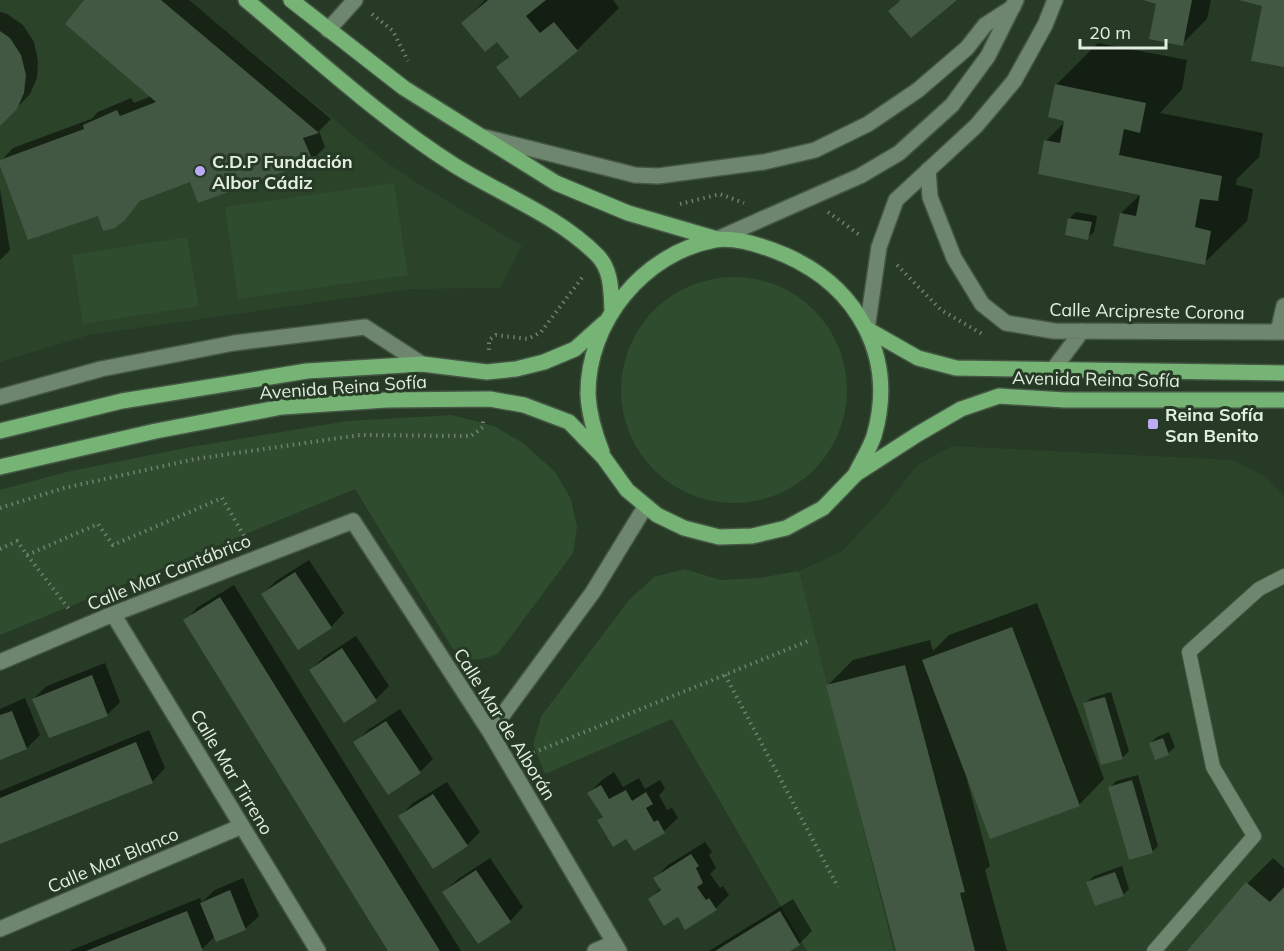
<svg xmlns="http://www.w3.org/2000/svg" width="1284" height="951" font-family="Mulish,sans-serif">
<style>
.built{fill:#2a4329}
.green{fill:#2f4d2e}
.shadow{fill:#0007}
.building{fill:#435842}
.lines{fill:none;stroke-linecap:round;stroke-linejoin:round}
.service-casing{stroke:#455645;stroke-width:16}
.minor-casing{stroke:#455645;stroke-width:18}
.secondary-casing{stroke:#455645;stroke-width:18}
.primary-casing{stroke:#455645;stroke-width:18}
.path{stroke:#70816f;stroke-width:4;stroke-dasharray:1.5 4.5;stroke-linecap:butt}
.service{stroke:#6f866e;stroke-width:14}
.minor{stroke:#6f866e;stroke-width:15}
.secondary{stroke:#6f866e;stroke-width:15}
.primary{stroke:#76b475;stroke-width:15}
.poi-dot{fill:#bbaaf6;stroke:#263a25;stroke-width:2}
.labels{text-anchor:middle;dominant-baseline:central;stroke-width:6;stroke-linejoin:round;paint-order:stroke}
.poi-label{font-size:18px;font-weight:bold;fill:#e2eee1;stroke:#263a25;text-anchor:start}
.street-label{font-size:18px;fill:#e2eee1;stroke:#263a25}
</style>
<rect width="100%" height="100%" fill="#263a25"/>
<path class="built" d="M0,0H189L382,159L419,184L522,246L500,288L413,289L89,335L0,362Z
M952,446L1233,460L1266,477L1284,496V951H895L799,571L842,551L886,505L917,465Z"/>
<path class="green" d="M394,183L408,275L238,299L225,207Z
M187,237L199,306L83,324L72,255Z
M621 390a113 113 0 1 1 226 0a113 113 0 1 1-226 0Z
M452,415L494,426L523,443L555,472L571,499L577,527L573,553L498,654C477,661 472,663 453,649L355,489L0,635V490L62,473L185,448L348,421Z
M685,569L720,580L759,578L799,571L894,951H807L672,719L545,774L533,744L542,715L629,600L654,577Z"/>
<path class="shadow" d="M85,0H189L331,119L319,131L325,147L312,160L191,180L143,198L124,219L98,214L0,162L13,148L91,119L98,112L131,98L134,103L152,96Z
M485,0H613L619,8L577,50L498,67L510,55L497,40L463,23Z
M1145,0H1211L1207,19L1182,44L1158,2Z
M0,12L7,14L23,25L34,42L38,61L37,78L30,94L0,125Z
M1098,43L1187,60L1182,89L1160,113L1263,133L1259,157L1237,179L1236,185L1253,189L1247,221L1204,263L1121,213L1141,194L1046,141L1067,120L1056,85Z
M0,189L10,250L0,260Z
M1076,212L1097,216L1094,232L1087,238L1070,218Z
M309,560L344,613L331,627L263,594L276,581Z
M234,585L461,951H389L185,621L198,607Z
M1037,603L1104,779L1079,805L967,780L990,866L985,870L1007,951H898L828,685L853,660L930,640L933,651L949,635Z
M356,636L389,686L376,699L344,721L310,671L324,657Z
M105,663L120,702L107,715L33,699L47,686Z
M1111,692L1129,751L1123,757L1102,763L1084,704L1091,698Z
M25,698L40,735L27,748L0,759V709Z
M400,709L433,759L420,772L355,743L368,730Z
M149,730L165,768L152,782L0,842V791Z
M1169,732L1175,747L1168,753L1150,743L1157,737Z
M614,772L623,787L639,778L645,789L660,780L665,789L659,795L667,810L672,808L678,818L664,831L635,849L627,837L599,820L603,816L589,793L602,780Z
M1138,775L1158,846L1152,852L1110,788L1116,781Z
M447,782L480,832L467,845L400,816L413,803Z
M705,842L712,852L709,855L716,868L710,874L720,888L723,886L729,895L716,908L685,928L679,915L650,899L661,888L655,878L668,865Z
M490,858L523,907L510,921L478,942L444,892L458,879Z
M1273,858L1284,868V951H1189L1248,883Z
M1122,866L1129,889L1123,895L1088,882L1094,876Z
M243,878L259,916L245,929L215,936L202,949L198,951H69L200,898L202,902L215,890Z
M793,899L812,931L799,944L787,951H709Z"/>
<path class="building" d="M84,0H161L319,133L303,138L313,161L198,203L190,182L140,201L125,220L115,228L103,231L98,216L28,240L0,166V160L84,129L83,125L117,110L120,116L156,102L65,24Z
M488,0H546L526,16L540,33L554,22L578,51L520,98L496,67L509,57L497,42L485,52L461,23Z
M899,0H957L911,38L888,11L900,1Z
M1143,0H1192L1183,46L1149,39L1156,4Z
M1239,0H1284V67L1251,61L1262,6Z
M0,31L10,38L21,55L26,75L24,93L17,109L0,126Z
M1055,84L1146,103L1140,133L1124,129L1119,155L1222,176L1218,201L1200,199L1195,227L1211,231L1205,265L1113,246L1120,213L1136,216L1140,195L1038,174L1044,140L1060,143L1064,121L1048,117Z
M1068,218L1092,222L1088,240L1065,235Z
M295,572L332,628L298,650L261,594Z
M220,597L440,951H388L183,620Z
M1012,627L1080,806L990,839L922,660Z
M342,648L377,701L344,723L309,670Z
M905,665L965,892L960,893L975,951H896L826,685Z
M92,675L108,716L49,738L32,699Z
M1105,697L1123,759L1101,765L1083,703Z
M12,711L27,749L0,760V715Z
M386,721L421,773L388,795L353,742Z
M1163,738L1169,755L1155,760L1149,743Z
M136,742L153,783L0,844V798Z
M1132,780L1153,853L1129,860L1108,787Z
M601,785L609,799L626,790L632,801L646,792L653,804L646,808L654,822L658,820L665,833L634,851L626,839L613,847L597,820L603,817L587,793Z
M433,794L468,846L433,869L398,816Z
M691,854L699,866L696,868L703,883L697,887L706,900L709,898L717,910L685,930L678,917L664,926L648,899L661,890L653,878Z
M476,870L511,922L478,944L442,892Z
M1115,872L1124,896L1095,906L1086,882Z
M1246,882L1270,902L1284,887V951H1187Z
M230,890L246,930L216,942L200,903Z
M187,911L203,951H86Z
M780,911L800,945L790,951H715Z"/>
<g class="lines">
<defs>
<path id="service" d="M1154,951L1254,836L1213,767L1189,652L1259,589L1284,576"/>
<path id="minor" d="M328,30L355,0
M484,137L635,175L658,176L764,162L815,150L868,124L918,90L967,48L985,25L1013,7
M928,170L930,197L954,258L982,304L1006,323L1054,331L1284,332
M1278,332L1284,306
M1052,371L1082,331
M0,397L101,369L234,343L365,327L422,364
M113,614L318,951
M0,662L113,614L353,521L490,732L619,951
M490,732L593,592L645,507
M0,929L242,826
M595,951L614,943"/>
<path id="secondary" d="M717,239L860,176L899,153L952,105L988,56L1016,0
M867,329L879,247L896,200L976,126L1014,81L1045,25L1055,0"/>
<path id="primary" d="M246,0C314,56 380,118 454,165C502,195 557,215 597,255C612,270 611,292 612,311
M291,0L404,88L556,183L628,213L717,239
M867,329L918,358L956,368L1284,373
M0,431L122,401L307,371L422,364L487,372L516,369L544,362L575,349L604,323
M602,452C595,434 589,415 588,395C587,323 643,253 715,240C737,236 766,247 785,255C858,287 897,357 874,436C870,448 862,461 856,473
M0,467L156,431L282,407L386,400L490,399L524,405L569,422L604,458L627,490L657,515L684,528L719,537L752,536L786,528L823,508L856,474L918,434L961,409L999,396L1065,400H1284"/>
</defs>
<use href="#service" class="service-casing"/>
<use href="#minor" class="minor-casing"/>
<use href="#secondary" class="secondary-casing"/>
<use href="#primary" class="primary-casing"/>
<path class="path" d="M372,14L393,31L408,61
M680,204L720,194L744,203
M828,212L861,236
M897,265L941,310L984,335
M489,350V340L496,335L528,339L541,332L584,275
M0,508L64,488L195,459L360,435L471,436L483,427V421
M0,549L17,541L27,555L98,524L113,545L222,498L246,539
M27,555L69,609
M725,675L838,887
M528,755L808,641"/>
<use href="#service" class="service"/>
<use href="#minor" class="minor"/>
<use href="#secondary" class="secondary"/>
<use href="#primary" class="primary"/>
</g>
<g class="poi-dot">
<circle cx="200" cy="171" r="6"/>
<rect x="1147" y="418" width="12" height="12" rx="3"/>
</g>
<g class="labels">
<g class="poi-label">
<text x="212" y="161">C.D.P Fundación<tspan x="212" dy="21">Albor Cádiz</tspan></text>
<text x="1165" y="414">Reina Sofía<tspan x="1165" dy="21">San Benito</tspan></text>
</g>
<g class="street-label">
<text transform="translate(1147 311) rotate(1)">Calle Arcipreste Corona</text>
<text transform="translate(1096 379) rotate(1)">Avenida Reina Sofía</text>
<text transform="translate(343 387) rotate(-4)">Avenida Reina Sofía</text>
<text transform="translate(169 572) rotate(-22)">Calle Mar Cantábrico</text>
<text transform="translate(505 724) rotate(58)">Calle Mar de Alborán</text>
<text transform="translate(232 772) rotate(59)">Calle Mar Tirreno</text>
<text transform="translate(113 860) rotate(-23)">Calle Mar Blanco</text>
</g>
</g>
<path d="M1080 39v9h86v-9" fill="none" stroke="#e2eee1" stroke-width="3"/>
<text x="1089" y="39" font-size="18" fill="#e2eee1" stroke="#263a25" stroke-width="4.5" paint-order="stroke">20 m</text>
</svg>
